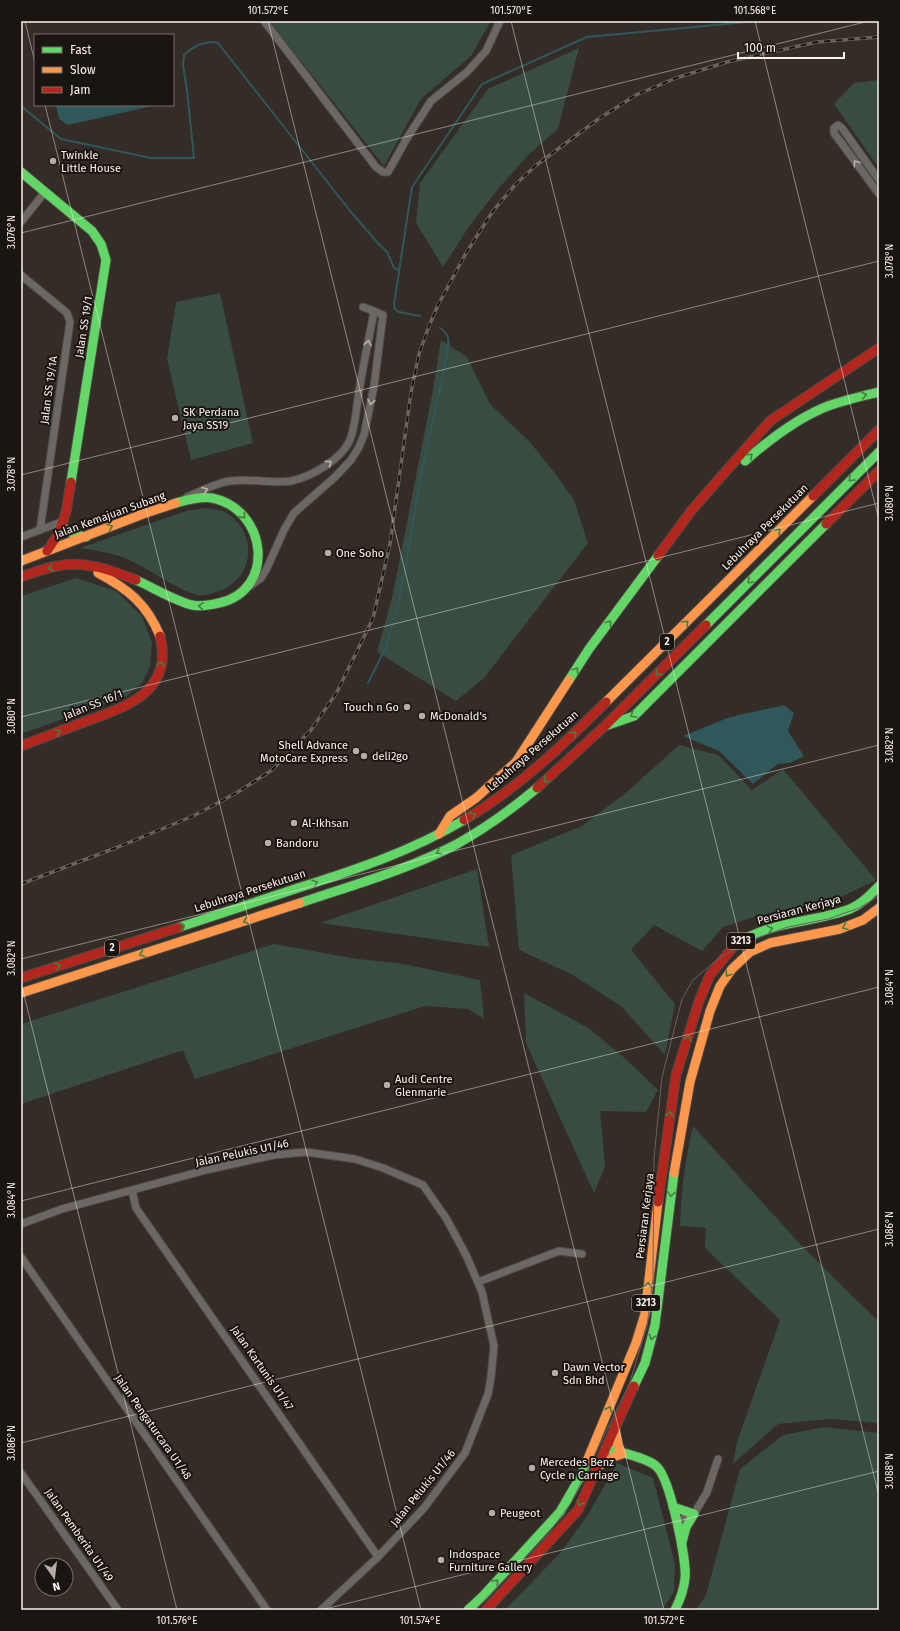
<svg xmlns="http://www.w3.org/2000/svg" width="900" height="1631" font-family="'Fira Sans',sans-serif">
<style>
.green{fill:#384c41}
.water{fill:#305759}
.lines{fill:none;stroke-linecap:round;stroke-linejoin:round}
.stream{stroke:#305759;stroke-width:2}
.street-casing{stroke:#4f4945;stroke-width:9}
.fast-casing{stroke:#4f4945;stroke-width:11}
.slow-casing{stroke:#4f4945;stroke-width:11}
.jam-casing{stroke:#4f4945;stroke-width:11}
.street{stroke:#6c6762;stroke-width:7}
.fast{stroke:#63d668;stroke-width:9}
.slow{stroke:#ff974d;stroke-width:9}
.jam{stroke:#b3261e;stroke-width:9}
.tram{stroke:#67625e;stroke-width:1}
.rail-casing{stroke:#67625e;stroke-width:3.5}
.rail{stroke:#1b1511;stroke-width:2;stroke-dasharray:6;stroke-linecap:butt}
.oneway{stroke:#bab3ae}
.oneway2{stroke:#437f41}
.ticks{fill:none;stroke:#faf2ec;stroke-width:1;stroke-opacity:0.45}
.poi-dot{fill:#b4ada7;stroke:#1b1511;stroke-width:1.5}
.labels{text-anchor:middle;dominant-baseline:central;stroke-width:4;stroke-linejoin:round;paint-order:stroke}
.shield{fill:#1b1511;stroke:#b7b0aa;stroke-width:1}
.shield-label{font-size:10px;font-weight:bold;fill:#faf2ec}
.poi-label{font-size:11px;fill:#faf2ec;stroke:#1b1511;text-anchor:start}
.street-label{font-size:11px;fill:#faf2ec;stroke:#1b1511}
.neatline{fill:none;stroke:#faf2ec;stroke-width:1.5}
.ticks-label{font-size:10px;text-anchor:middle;fill:#faf2ec}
</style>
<rect width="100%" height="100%" fill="#332c27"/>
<path class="green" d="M269,21H491L471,56L421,99L384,166Z
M579,48L558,129L529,154L499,188L470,225L443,267L416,223L420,183L488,89Z
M879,80V168L834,104L854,83Z
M220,293L253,443L191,460L167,359L176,302Z
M441,340L467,357L490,404L529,441L554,472L574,500L588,543L484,678L456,701L377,652L392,598L432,395Z
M205,508C214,509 224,510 231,516C260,539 251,583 216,592C210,594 203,596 198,595C182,593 151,570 135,563C117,553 99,551 80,548L186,511Z
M76,578L116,591L142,616L152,643L150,666L142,683L127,696L21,734V596Z
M679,745L718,755L752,790L783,769L876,880L839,898L754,917L723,927L702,951L654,925L631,950L675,1004L665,1055L621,1006L571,974L519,950L511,855L582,826L628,791Z
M477,869L489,947L320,923Z
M274,944L357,959L398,963L480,980L484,1019L468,1009L425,1006L195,1079L183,1050L21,1104V1024Z
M524,993L590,1029L627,1060L658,1090L646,1112L600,1111L605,1167L594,1193L526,1043Z
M693,1126L801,1245L879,1322V1423L829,1419L778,1424L733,1464L737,1442L780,1320L705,1248L706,1228L680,1226C681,1192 685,1159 693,1126Z
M825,1427L879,1433V1610H696L706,1595L740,1469L783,1435Z
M617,1463L653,1478L675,1564L674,1592L662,1610H505L561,1552L589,1513Z"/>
<path class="water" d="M56,105H157L68,125L59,119Z
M784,705L794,713L788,731L804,756L790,763L778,764L753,784L719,751L683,736L730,717Z"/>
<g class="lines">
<path class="stream" d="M21,106L61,139L151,158H194L187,90L183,65L184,55C192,47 207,39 218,43L351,212L377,242L387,252L394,268L399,270
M420,316L399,312L395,309L394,304L412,187L482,84L587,37L758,21
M368,683L386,647L398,605L406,564L423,463L431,431L448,349C449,339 449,334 440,328"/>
<defs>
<path id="street" d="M264,21L376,167L383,172H388L407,138L431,101L467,72L486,51L500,21
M879,180L842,128L838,125L834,128V133L879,194
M21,222L45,192
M21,275L67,313L70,322L40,530
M363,307L374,311
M187,497C201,491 216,483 230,481C251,478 271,484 291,481C311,477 342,459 350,440C355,427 356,412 358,398C362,369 369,340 374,311L383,315L374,386L364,435L359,447L351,460L335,477L294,513L284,530L267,568L261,578L250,586
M21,537L64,521
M132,1190L136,1208L378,1557
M21,1224L62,1209L206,1170L274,1155L306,1152L355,1159L383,1168L423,1185L446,1218L466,1255L482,1292L494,1346L491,1377L488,1394L465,1453L424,1508L378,1557L321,1610
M21,1257L267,1610
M478,1282L559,1251L582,1254
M21,1473L118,1610
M676,1522L694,1514L707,1492L718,1459"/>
<path id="fast" d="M21,172L92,231L101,244L106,260L71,482
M745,461C770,439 797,418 828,406C844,400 862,396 879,392
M62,527L75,535L86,537
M136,580C152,587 175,601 192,605C200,607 210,605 219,603C277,590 267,509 212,498C201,496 187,500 176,503
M706,625L879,452
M569,680L589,649L658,556
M608,725L634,716L826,524
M300,903C353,885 407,870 457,844C486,828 512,809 537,788
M180,927C219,914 259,901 298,888C355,870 412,851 464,820
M742,941C773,921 817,922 850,909C862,904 870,895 879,886
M634,1386L645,1363L655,1325L674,1173
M606,1448C618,1452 649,1458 657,1467C670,1479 687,1560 685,1578C684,1590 680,1600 675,1610
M673,1507L694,1514L686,1527L682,1542
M468,1610L483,1596L560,1512L582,1474L587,1461"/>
<path id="slow" d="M21,561L143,514L176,503
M98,573C128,589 147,604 160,636
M606,702L813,496
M439,834L450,816L476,798L516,762L569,680
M21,993L300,903
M674,1173L690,1082L710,1011L720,986L732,969L750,952L770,943L840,929L863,920L879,908
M587,1461L636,1343L645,1314L658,1202
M597,1467L613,1457L622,1454L618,1446L615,1428"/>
<path id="jam" d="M813,496L879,430
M826,524L879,471
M47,551L58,535L66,512L71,482
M658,556L691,511L770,421L879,348
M21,577C33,573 45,568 57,566C84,560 111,570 136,580
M21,746C42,738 63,730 84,722C126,707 174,692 160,636
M537,788L606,725L706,625
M464,820C517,789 562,746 606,702
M21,978L180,927
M658,1202L676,1075L699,1001L710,975L734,946L742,941
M486,1610L578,1510L634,1386"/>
</defs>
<use href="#street" class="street-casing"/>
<use href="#fast" class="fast-casing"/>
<use href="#slow" class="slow-casing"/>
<use href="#jam" class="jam-casing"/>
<use href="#street" class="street"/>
<use href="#fast" class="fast"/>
<use href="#slow" class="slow"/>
<use href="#jam" class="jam"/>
<path class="tram" d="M475,1610L548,1534L571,1503L629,1385L647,1326L653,1278L654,1158L662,1077L682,999L693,980L718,959L748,941L788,927L828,919L859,908L879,896"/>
<defs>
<path id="rail" d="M21,884L118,847L191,817L216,804L238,792L272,770L311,730L337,692L373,618L390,544L411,392L419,354L429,326L438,305L466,253L493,211L515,185L535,166L597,120L636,95L676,78L727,62L817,42L879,37"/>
</defs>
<use href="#rail" class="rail-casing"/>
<use href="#rail" class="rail"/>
</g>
<defs><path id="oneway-chevron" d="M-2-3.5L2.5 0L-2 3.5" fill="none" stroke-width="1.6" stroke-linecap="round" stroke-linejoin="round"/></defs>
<g class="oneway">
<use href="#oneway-chevron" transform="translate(856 163) rotate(-126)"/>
<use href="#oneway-chevron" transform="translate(368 343) rotate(-80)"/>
<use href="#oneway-chevron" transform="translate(371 402) rotate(101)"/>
<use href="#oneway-chevron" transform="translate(329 463) rotate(-36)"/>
<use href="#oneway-chevron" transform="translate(205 490) rotate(-21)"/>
</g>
<g class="oneway2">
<use href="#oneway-chevron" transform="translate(864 395) rotate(-13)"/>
<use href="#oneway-chevron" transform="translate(750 456) rotate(-43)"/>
<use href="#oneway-chevron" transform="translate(851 479) rotate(135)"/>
<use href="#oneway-chevron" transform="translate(243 516) rotate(49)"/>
<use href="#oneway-chevron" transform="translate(110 527) rotate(-22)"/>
<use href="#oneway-chevron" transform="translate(778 531) rotate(-45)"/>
<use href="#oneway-chevron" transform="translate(51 568) rotate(164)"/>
<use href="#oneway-chevron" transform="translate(750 581) rotate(135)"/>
<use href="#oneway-chevron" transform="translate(201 606) rotate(-176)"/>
<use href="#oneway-chevron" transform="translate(609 623) rotate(-54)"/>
<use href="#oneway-chevron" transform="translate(686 623) rotate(-45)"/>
<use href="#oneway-chevron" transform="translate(161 664) rotate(-77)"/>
<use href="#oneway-chevron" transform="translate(576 670) rotate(-56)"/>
<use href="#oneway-chevron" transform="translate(658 673) rotate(135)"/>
<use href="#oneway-chevron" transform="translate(633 715) rotate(149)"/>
<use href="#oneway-chevron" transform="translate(58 732) rotate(-21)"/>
<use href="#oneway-chevron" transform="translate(574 734) rotate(-43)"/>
<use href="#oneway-chevron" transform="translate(546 780) rotate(140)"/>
<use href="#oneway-chevron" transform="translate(473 815) rotate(-32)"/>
<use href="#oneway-chevron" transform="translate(439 852) rotate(153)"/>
<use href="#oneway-chevron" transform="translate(315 883) rotate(-18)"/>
<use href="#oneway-chevron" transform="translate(246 921) rotate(162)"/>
<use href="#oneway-chevron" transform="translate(182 926) rotate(-18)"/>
<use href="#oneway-chevron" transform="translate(845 927) rotate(159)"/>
<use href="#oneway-chevron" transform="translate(770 929) rotate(-15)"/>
<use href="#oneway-chevron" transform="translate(142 954) rotate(162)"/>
<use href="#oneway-chevron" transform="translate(58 966) rotate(-18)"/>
<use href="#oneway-chevron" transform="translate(728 974) rotate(124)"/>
<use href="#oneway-chevron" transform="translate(688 1038) rotate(-73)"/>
<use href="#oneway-chevron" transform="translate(670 1114) rotate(-81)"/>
<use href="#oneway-chevron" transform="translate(671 1194) rotate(97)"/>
<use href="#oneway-chevron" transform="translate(648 1285) rotate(-83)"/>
<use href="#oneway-chevron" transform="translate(652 1337) rotate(105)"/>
<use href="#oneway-chevron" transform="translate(609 1409) rotate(-68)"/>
<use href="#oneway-chevron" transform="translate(580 1503) rotate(115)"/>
<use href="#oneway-chevron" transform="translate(496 1582) rotate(-47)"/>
</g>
<path class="ticks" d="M25,21L35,63M268,21L664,1610M511,21L879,1496M755,21L879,520M45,105L421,1610M21,233L869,21M21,475L879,261M21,717L879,503M21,959L879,745M21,983L177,1610M21,1201L879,987M21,1443L879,1229M321,1610L879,1471"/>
<g class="poi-dot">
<circle cx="53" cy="161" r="4"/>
<circle cx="175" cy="418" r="4"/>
<circle cx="328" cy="553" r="4"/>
<circle cx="407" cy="707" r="4"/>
<circle cx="422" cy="716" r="4"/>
<circle cx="356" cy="751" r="4"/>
<circle cx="364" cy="756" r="4"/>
<circle cx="294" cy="823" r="4"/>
<circle cx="268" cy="843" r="4"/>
<circle cx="387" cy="1085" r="4"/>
<circle cx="555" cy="1373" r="4"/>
<circle cx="532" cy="1468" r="4"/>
<circle cx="492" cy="1513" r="4"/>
<circle cx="441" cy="1560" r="4"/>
</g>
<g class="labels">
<g class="shield">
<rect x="660" y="634" width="14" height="16" rx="3"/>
<rect x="727" y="933" width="28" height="16" rx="3"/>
<rect x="105" y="940" width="14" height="16" rx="3"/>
<rect x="632" y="1295" width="28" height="16" rx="3"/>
</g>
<g class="shield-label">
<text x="667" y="642">2</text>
<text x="741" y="941">3213</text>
<text x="112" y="948">2</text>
<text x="646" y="1303">3213</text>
</g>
<g class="poi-label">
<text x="61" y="155">Twinkle<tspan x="61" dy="13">Little House</tspan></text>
<text x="183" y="412">SK Perdana<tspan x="183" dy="13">Jaya SS19</tspan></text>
<text x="336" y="553">One Soho</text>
<text x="399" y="707" text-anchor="end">Touch n Go</text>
<text x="430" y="716">McDonald's</text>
<text x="348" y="745" text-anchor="end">Shell Advance<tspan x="348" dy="13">MotoCare Express</tspan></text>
<text x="372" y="756">deli2go</text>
<text x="302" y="823">Al-Ikhsan</text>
<text x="276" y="843">Bandoru</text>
<text x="395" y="1079">Audi Centre<tspan x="395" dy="13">Glenmarie</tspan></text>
<text x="563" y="1367">Dawn Vector<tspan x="563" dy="13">Sdn Bhd</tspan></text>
<text x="540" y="1462">Mercedes Benz<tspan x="540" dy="13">Cycle n Carriage</tspan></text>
<text x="500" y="1513">Peugeot</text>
<text x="449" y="1554">Indospace<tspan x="449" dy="13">Furniture Gallery</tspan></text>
</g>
<g class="street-label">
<text transform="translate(84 327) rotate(-81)">Jalan SS 19/1</text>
<text transform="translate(49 390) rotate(-82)">Jalan SS 19/1A</text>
<text transform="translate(110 515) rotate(-20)">Jalan Kemajuan Subang</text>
<text transform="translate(765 527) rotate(-45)">Lebuhraya Persekutuan</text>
<text transform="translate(93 705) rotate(-22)">Jalan SS 16/1</text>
<text transform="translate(533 751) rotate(-41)">Lebuhraya Persekutuan</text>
<text transform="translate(250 891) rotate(-18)">Lebuhraya Persekutuan</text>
<text transform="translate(799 910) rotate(-15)">Persiaran Kerjaya</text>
<text transform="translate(242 1153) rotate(-12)">Jalan Pelukis U1/46</text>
<text transform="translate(645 1216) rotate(-83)">Persiaran Kerjaya</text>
<text transform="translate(262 1368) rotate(55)">Jalan Kartunis U1/47</text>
<text transform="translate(153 1427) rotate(55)">Jalan Pengaturcara U1/48</text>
<text transform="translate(423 1488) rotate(-51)">Jalan Pelukis U1/46</text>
<text transform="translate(79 1535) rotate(55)">Jalan Pemberita U1/49</text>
</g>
</g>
<rect width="900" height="1631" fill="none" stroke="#1b1511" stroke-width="44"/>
<rect x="34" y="34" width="140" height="72" fill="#1b1511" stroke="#746d69"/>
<rect x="42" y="47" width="20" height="6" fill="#63d668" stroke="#746d69"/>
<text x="70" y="54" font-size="12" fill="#faf2ec">Fast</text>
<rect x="42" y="67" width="20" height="6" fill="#ff974d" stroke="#746d69"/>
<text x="70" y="74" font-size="12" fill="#faf2ec">Slow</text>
<rect x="42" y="87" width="20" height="6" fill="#b3261e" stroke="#746d69"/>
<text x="70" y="94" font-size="12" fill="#faf2ec">Jam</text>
<g transform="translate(54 1577) rotate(166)"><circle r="19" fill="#1b1511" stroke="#746d69"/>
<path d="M0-3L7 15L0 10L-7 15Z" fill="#b4ada7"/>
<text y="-6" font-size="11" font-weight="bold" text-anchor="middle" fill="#faf2ec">N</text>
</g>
<path d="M738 52v6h106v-6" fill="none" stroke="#faf2ec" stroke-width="2"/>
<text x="744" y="52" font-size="12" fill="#faf2ec" stroke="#1b1511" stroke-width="3" paint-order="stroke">100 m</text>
<rect x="22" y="22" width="856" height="1587" class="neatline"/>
<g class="ticks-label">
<text x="268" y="14">101.572°E</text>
<text x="511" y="14">101.570°E</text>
<text x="755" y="14">101.568°E</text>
<text transform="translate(11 232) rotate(-90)" y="4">3.076°N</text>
<text transform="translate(889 261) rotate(-90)" y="4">3.078°N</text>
<text transform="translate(11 474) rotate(-90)" y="4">3.078°N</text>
<text transform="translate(889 503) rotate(-90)" y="4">3.080°N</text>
<text transform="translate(11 716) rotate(-90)" y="4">3.080°N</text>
<text transform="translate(889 745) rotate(-90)" y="4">3.082°N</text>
<text transform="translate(11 958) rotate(-90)" y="4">3.082°N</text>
<text transform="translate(889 987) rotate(-90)" y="4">3.084°N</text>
<text transform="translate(11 1200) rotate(-90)" y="4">3.084°N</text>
<text transform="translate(889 1229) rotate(-90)" y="4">3.086°N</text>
<text transform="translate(11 1443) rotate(-90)" y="4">3.086°N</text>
<text transform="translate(889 1471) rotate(-90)" y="4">3.088°N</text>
<text x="177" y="1624">101.576°E</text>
<text x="420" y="1624">101.574°E</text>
<text x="664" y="1624">101.572°E</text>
</g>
</svg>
